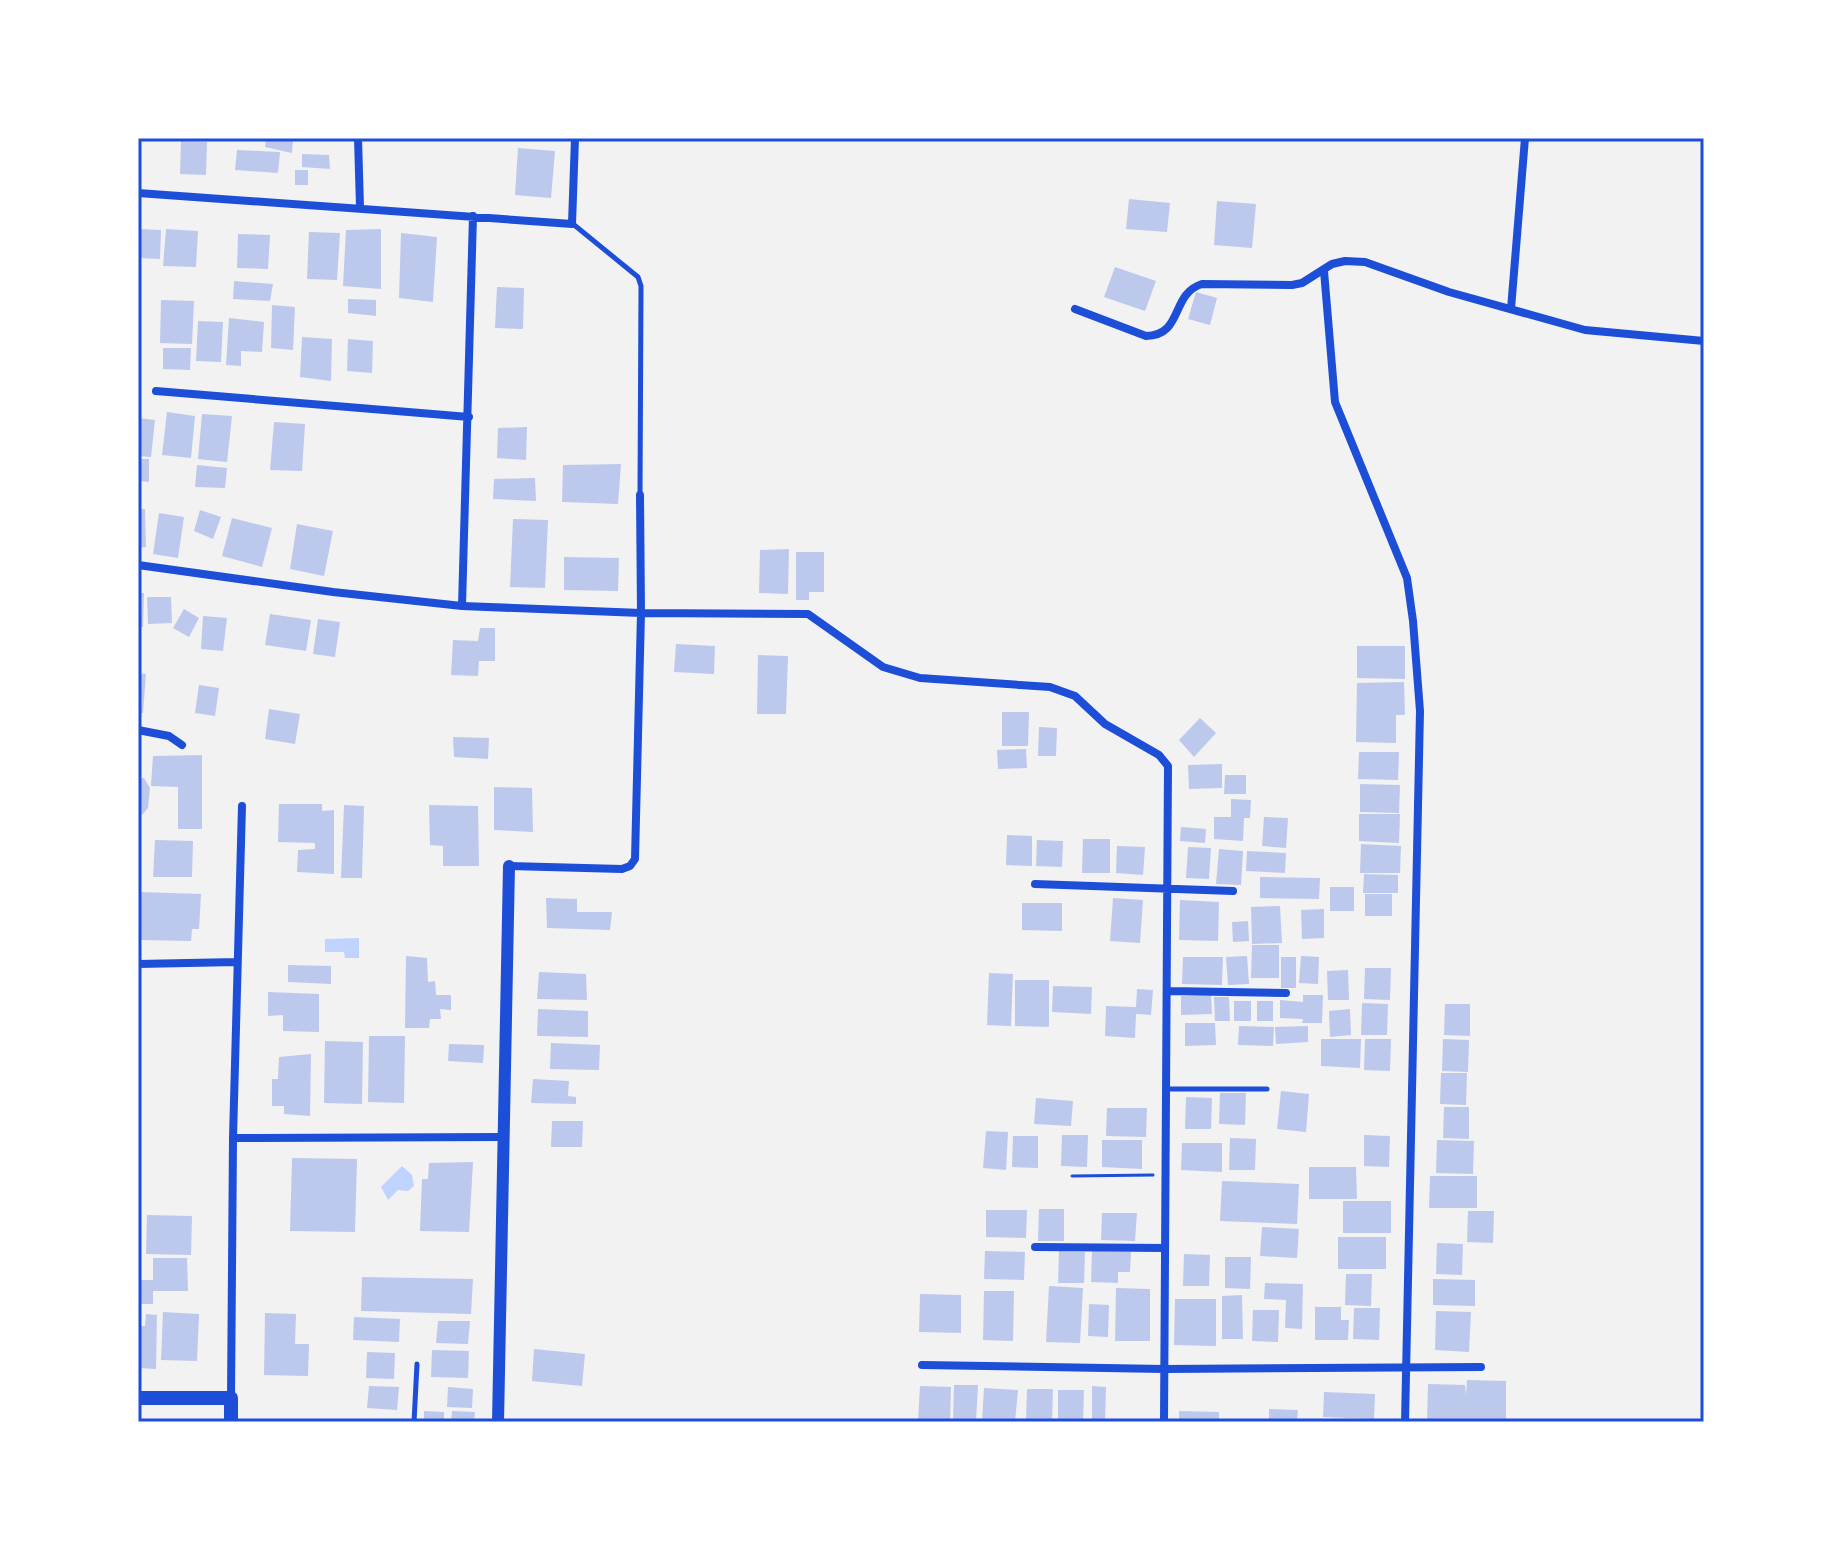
<svg xmlns="http://www.w3.org/2000/svg" width="1842" height="1560" font-family="Helvetica,sans-serif">
<style>
.water{fill:#bfd3fe}
.building{fill:#bdc9ec}
.lines{fill:none;stroke-linecap:round;stroke-linejoin:round}
.path{stroke:#1d4ed8;stroke-width:3}
.service{stroke:#1d4ed8;stroke-width:5}
.minor{stroke:#1d4ed8;stroke-width:8}
.tertiary{stroke:#1d4ed8;stroke-width:12}
.secondary{stroke:#1d4ed8;stroke-width:14}
.neatline{fill:none;stroke:#1d4ed8;stroke-width:3}
</style>
<rect width="100%" height="100%" fill="#f2f2f2"/>
<path class="water" d="M359,938V958H345L344,952H325V939Z
M402,1166L412,1175L414,1186L408,1191L398,1190L388,1200L381,1187Z"/>
<path class="building" d="M266,138H293L292,153L265,147Z
M181,141L207,142L206,175L180,174Z
M518,148L555,151L551,198L515,195Z
M237,150L280,152L278,173L235,170Z
M302,154L329,155L330,169L302,167Z
M295,170H308V185H295Z
M1129,199L1170,203L1167,232L1126,229Z
M1217,201L1256,204L1252,248L1214,245Z
M139,229L161,230L160,259L138,258Z
M166,229L198,231L196,267L163,266Z
M381,229V289L343,286L346,230Z
M309,232L340,233L337,280L307,279Z
M401,233L437,237L433,302L399,298Z
M238,234L270,235L268,269L237,268Z
M1115,267L1156,281L1145,311L1104,297Z
M234,281L273,284L270,301L233,299Z
M497,287L524,288L523,329L495,328Z
M1196,292L1217,298L1210,325L1188,319Z
M348,299L376,300V316L348,313Z
M161,300L194,301L192,344L160,343Z
M272,305L295,307L293,350L271,348Z
M229,318L264,322L262,352L241,351V366L226,365Z
M198,321L223,322L221,362L196,361Z
M302,337L332,339L331,381L300,377Z
M348,339L373,341L372,373L347,371Z
M163,348H191L190,370L163,369Z
M167,412L195,416L191,458L162,455Z
M202,414L232,416L227,462L198,459Z
M138,418L155,420L151,457L138,456Z
M274,422L305,424L302,471L270,470Z
M527,427L526,460L497,458L498,428Z
M138,459H149V482L138,481Z
M621,464L618,504L562,502L563,465Z
M197,465L227,468L225,488L195,487Z
M535,478L536,501L493,499L494,479Z
M138,509H145L146,547L138,548Z
M200,510L221,517L213,539L194,531Z
M159,513L184,517L178,558L153,554Z
M232,518L272,528L262,567L222,556Z
M513,519L548,520L545,588L510,587Z
M297,524L333,531L324,576L290,569Z
M789,549L788,594L759,593L760,550Z
M796,552H824V592H809V600H796Z
M564,557L619,558L618,591L564,590Z
M138,593H144L143,627H138Z
M147,597H171L172,623L148,624Z
M184,609L199,618L189,637L173,628Z
M270,614L311,620L306,651L265,645Z
M203,616L227,618L223,651L201,649Z
M318,619L340,622L335,657L313,654Z
M480,628H495V661H479L478,676L451,675L453,640L478,641Z
M676,644L715,646L714,674L674,672Z
M1357,646H1405V679L1357,678Z
M758,655L788,656L786,714H757Z
M138,673L146,674L143,713H138Z
M1404,682L1405,715H1396V743L1356,742L1357,683Z
M199,685L219,688L215,716L195,713Z
M269,709L300,714L295,744L265,739Z
M1002,712H1029L1028,746H1002Z
M1200,718L1216,733L1194,757L1179,740Z
M1039,727L1057,728L1056,756H1038Z
M453,737L489,738L488,759L454,757Z
M1026,749L1027,768L998,769L997,750Z
M1359,752H1399L1398,780L1358,779Z
M202,755V829H178V787L151,786L153,756Z
M1222,764V788L1189,789L1188,765Z
M1225,775H1246V794H1224Z
M138,778H144L150,788L148,808L143,814L138,815Z
M1360,784L1400,785L1399,813L1360,812Z
M494,787L532,788L533,832L494,830Z
M1231,799L1251,800L1250,818H1244L1243,841L1214,839V817H1231Z
M279,804H322V811L334,810V874L297,872L298,850L315,849V843L278,842Z
M344,805L364,806L362,878H341Z
M429,805L478,806L479,866H443V846L430,845Z
M1359,814H1400L1399,843L1359,841Z
M1264,817L1288,818L1286,848L1262,846Z
M1181,827L1206,829L1205,843L1180,841Z
M1007,835L1032,836V866L1006,865Z
M1083,839H1110V873H1082Z
M155,840L193,841L192,877H153Z
M1037,840L1063,841L1062,867L1036,866Z
M1361,844L1401,846L1400,873H1360Z
M1117,846L1145,847L1143,875L1116,873Z
M1188,847L1211,848L1209,879L1186,878Z
M1219,849L1243,851L1241,885L1216,884Z
M1247,851L1286,853L1285,873L1246,871Z
M1364,874L1398,875V893H1363Z
M1260,877L1320,878L1319,899L1260,898Z
M1330,887H1354V911H1330Z
M138,892L201,894L199,929H192L191,941L138,940Z
M1365,894H1392V916H1365Z
M546,898L577,899V912H612L610,930L547,928Z
M1113,898L1143,900L1140,943L1110,941Z
M1180,900L1219,902L1218,941L1179,940Z
M1022,903H1062V931L1022,930Z
M1280,906L1282,943L1252,944L1251,907Z
M1324,909V938L1302,939L1301,910Z
M1248,921L1249,941L1233,942L1232,922Z
M1252,945H1279V978H1251Z
M406,956L427,958L428,982L435,981L436,995H451V1010L440,1009L441,1019H430L429,1028H405Z
M1247,956L1249,984L1228,985L1226,957Z
M1301,956L1319,957L1318,984L1299,983Z
M1183,957H1223L1222,985L1182,984Z
M1281,957H1296V988H1281Z
M288,965L331,966V984L288,982Z
M1365,968H1391L1390,1000L1364,999Z
M1348,970L1349,1000H1328L1327,971Z
M539,972L586,974L587,1000L537,999Z
M989,973L1013,974L1011,1026L987,1025Z
M1015,980H1049V1027L1015,1026Z
M1053,986L1092,987L1091,1014L1052,1012Z
M1137,989L1153,990L1151,1015L1136,1014L1135,1038L1105,1036L1106,1006L1136,1007Z
M268,992L319,994V1032L283,1031V1015L268,1016Z
M1211,995L1212,1014L1181,1015V996Z
M1303,995H1323L1322,1023H1302L1303,1019L1280,1018V1000L1303,1002Z
M1214,997H1229L1230,1021H1215Z
M1234,1001H1251V1021H1234Z
M1257,1001H1273V1021H1257Z
M1362,1003L1388,1004L1387,1035H1361Z
M1445,1004H1470V1036L1444,1035Z
M538,1009L588,1011V1037L537,1036Z
M1350,1009L1351,1035L1330,1037L1329,1011Z
M1185,1023H1215L1216,1045L1185,1046Z
M1239,1026L1274,1027L1273,1046L1238,1045Z
M1308,1026V1042L1276,1044L1275,1027Z
M369,1036H405L404,1103L368,1102Z
M1321,1039H1361L1360,1068L1321,1066Z
M1365,1039H1391L1390,1071L1364,1070Z
M1443,1039L1469,1040L1468,1072L1442,1071Z
M325,1041L363,1042L362,1104L324,1103Z
M551,1043L600,1045L599,1070L550,1069Z
M449,1044L484,1045L483,1063L448,1061Z
M311,1054L310,1116L284,1114V1106H272V1079H278L279,1057Z
M1441,1073H1467L1466,1105L1440,1104Z
M533,1079L569,1081L568,1096L576,1097V1104L531,1103Z
M1281,1091L1309,1094L1306,1132L1277,1129Z
M1220,1093H1246L1245,1125L1219,1124Z
M1186,1097L1212,1098L1211,1129H1185Z
M1036,1098L1073,1101L1071,1126L1034,1124Z
M1444,1107H1469V1139L1443,1138Z
M1107,1108H1147L1146,1137L1106,1136Z
M552,1121H583L582,1147H551Z
M986,1131L1008,1132L1006,1170L983,1168Z
M1062,1135H1088L1087,1167L1061,1166Z
M1364,1135L1390,1136L1389,1167L1364,1166Z
M1013,1136H1038V1168L1012,1167Z
M1230,1138L1256,1139L1255,1170H1229Z
M1102,1140H1142V1169L1102,1167Z
M1437,1140L1474,1141L1473,1174L1436,1173Z
M1182,1143H1222V1172L1181,1170Z
M292,1158L357,1159L355,1232L290,1231Z
M473,1162L469,1232L420,1231L422,1179H428L429,1163Z
M1309,1167H1356L1357,1199H1309Z
M1430,1176H1477V1208H1429Z
M1222,1181L1299,1184L1297,1224L1220,1221Z
M1343,1201H1391V1233H1343Z
M1039,1209H1064V1241H1038Z
M986,1210H1027L1026,1238L986,1237Z
M1468,1211H1494L1493,1243L1467,1242Z
M1102,1213H1137L1135,1241L1101,1240Z
M147,1215L192,1216L191,1255L146,1254Z
M1262,1227L1299,1229L1297,1258L1260,1256Z
M1338,1237H1386V1269H1338Z
M1437,1243L1463,1244L1462,1275L1436,1274Z
M985,1251L1025,1252L1024,1280L984,1279Z
M1059,1251L1085,1252L1084,1283H1058Z
M1092,1251L1131,1252L1130,1272H1118V1283L1091,1282Z
M1184,1254L1210,1255L1209,1286H1183Z
M1225,1257H1251L1250,1289L1225,1288Z
M153,1258H187L188,1291H153V1304H138V1280H153Z
M1346,1274H1372L1371,1306L1345,1305Z
M362,1277L473,1279L471,1314L361,1311Z
M1433,1279L1475,1280V1306L1433,1305Z
M1265,1283L1303,1284L1302,1329L1285,1328L1286,1300L1264,1299Z
M1049,1286L1083,1288L1080,1343L1046,1342Z
M1116,1288L1150,1289V1341H1115Z
M984,1291H1014L1013,1341L983,1340Z
M920,1294L961,1295V1333L919,1332Z
M1242,1295L1243,1339H1222V1296Z
M1175,1299H1216V1346L1174,1345Z
M1089,1304L1109,1305L1108,1337L1088,1336Z
M1315,1307H1341V1320H1349L1348,1340H1315Z
M1354,1308H1380L1379,1340L1353,1339Z
M1253,1310H1279L1278,1342L1252,1341Z
M1436,1311L1471,1312L1469,1352L1435,1350Z
M163,1312L199,1314L197,1361L161,1360Z
M265,1313L296,1314L295,1344H309L308,1376L264,1375Z
M146,1314L157,1315L156,1369L138,1368V1326H145Z
M354,1317L400,1319L399,1342L353,1340Z
M438,1321H470L468,1344L436,1343Z
M534,1349L585,1354L582,1386L532,1381Z
M432,1350L469,1351L468,1378L431,1377Z
M367,1352L395,1353L394,1379L366,1378Z
M1467,1380L1506,1381V1422H1427L1428,1384L1465,1385L1466,1395Z
M954,1385H978L976,1422H953Z
M369,1386L399,1387L397,1410L367,1408Z
M920,1386L951,1387L950,1422H918Z
M1092,1386L1106,1387L1105,1422H1092Z
M448,1387L473,1389L472,1408L447,1407Z
M984,1388L1018,1390L1015,1422H982Z
M1027,1389H1053L1052,1421L1026,1420Z
M1058,1390H1084L1083,1422L1058,1421Z
M1324,1392L1375,1394L1374,1419L1323,1417Z
M1269,1409L1298,1410L1297,1422H1269Z
M424,1411L444,1412V1422H424Z
M452,1411L475,1412L474,1422H451Z
M1179,1411L1219,1412V1422H1179Z"/>
<g class="lines">
<path class="path" d="M1072,1176L1153,1175"/>
<path class="service" d="M573,224L638,277L641,286L640,494
M1166,1089H1267
M414,1422L417,1364"/>
<path class="minor" d="M358,138L360,207
M138,193L572,224L575,138
M1324,271L1335,402L1407,578L1413,621L1420,711L1405,1422
M1075,309L1146,336C1184,335 1170,294 1202,284L1292,285L1302,283L1332,264L1345,261L1365,262L1449,292L1585,330L1704,341
M1511,309L1525,138
M156,391L469,417
M138,565L333,592L462,606L641,613L808,614L883,667L920,678L1050,687L1075,696L1105,724L1159,755L1168,766L1164,1422
M462,606L473,216
M138,730L169,736L182,745
M509,866L622,869L630,866L635,859L641,613L640,495
M1035,884L1233,891
M138,964L237,962
M1168,991L1286,993
M233,1138L502,1137
M1035,1247L1165,1248
M922,1365L1164,1369L1481,1367
M231,1398L233,1138L242,806"/>
<path class="tertiary" d="M498,1422L509,866"/>
<path class="secondary" d="M138,1398H231V1422"/>
</g>
<rect width="1842" height="1560" fill="none" stroke="#ffffff" stroke-width="280"/>
<rect x="140" y="140" width="1562" height="1280" class="neatline"/>
</svg>
